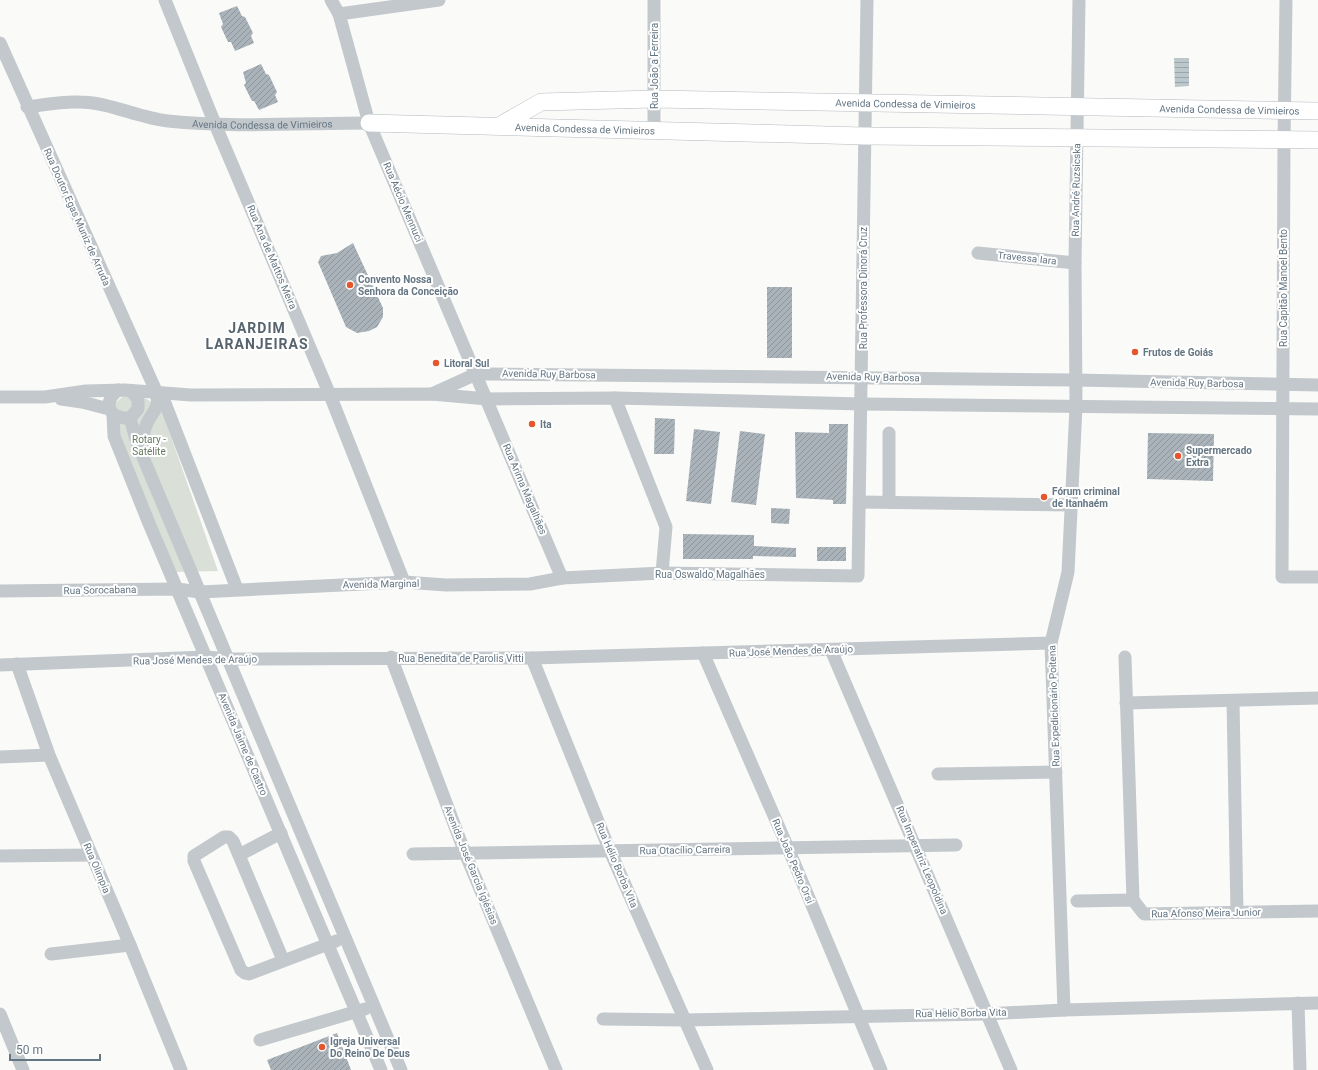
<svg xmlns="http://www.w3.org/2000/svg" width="1318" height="1070" font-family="Roboto,sans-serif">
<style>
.park{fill:#dadfd7}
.water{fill:url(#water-rules)}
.building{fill:url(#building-hatch)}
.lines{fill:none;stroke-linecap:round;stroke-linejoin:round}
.major-casing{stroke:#b5babe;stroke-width:18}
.minor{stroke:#c3c8cc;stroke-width:13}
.major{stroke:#fff;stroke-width:17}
.poi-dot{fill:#e4572e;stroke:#fff;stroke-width:1.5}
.labels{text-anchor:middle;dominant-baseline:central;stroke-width:4;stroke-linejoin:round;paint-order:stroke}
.street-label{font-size:10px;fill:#657683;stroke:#fff}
.poi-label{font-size:10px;font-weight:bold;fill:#657683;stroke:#fff;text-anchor:start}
.park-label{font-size:10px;fill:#687a64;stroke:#fff}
.district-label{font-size:14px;font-weight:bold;letter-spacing:1px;fill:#57646e;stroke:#fff}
</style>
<defs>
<pattern id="water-rules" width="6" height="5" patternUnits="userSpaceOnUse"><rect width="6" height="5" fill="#bbc7cb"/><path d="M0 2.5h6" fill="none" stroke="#9ca6aa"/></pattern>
<pattern id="building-hatch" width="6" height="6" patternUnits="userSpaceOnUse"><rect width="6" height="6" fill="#aab3b9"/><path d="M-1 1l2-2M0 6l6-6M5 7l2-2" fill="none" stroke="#8e969c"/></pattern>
</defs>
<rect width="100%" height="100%" fill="#fafaf8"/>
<path class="park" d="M128,396L147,399L162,411L218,571L174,572L120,436L114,404L122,397Z"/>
<path class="water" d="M1174,58H1189V86L1175,87Z"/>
<path class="building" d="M237,6L242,16L245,17L253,33L251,36L254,43L235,51L231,42H228L221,27L223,24L219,13Z
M261,64L266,74L269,75L277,92L275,95L278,102L259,110L254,101H252L244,85L246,83L243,72Z
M353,243L383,308V317L377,327L369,331L357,333L346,327L318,262L321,256L337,253Z
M767,287H792V358H767Z
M655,418L675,419L674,454H654Z
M829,424H848L846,504H833V500L796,498L795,432L829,433Z
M694,429L720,432L711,504L686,501Z
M740,431L765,434L756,505L731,502Z
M1148,433L1214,434L1213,481L1147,479Z
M771,508L790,509L789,524L771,523Z
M683,534L754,535V546L796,548V557L753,556V559H683Z
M817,547H846V561H817Z
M337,1033L351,1070H271L267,1060Z"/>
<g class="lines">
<defs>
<g id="major">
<path id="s2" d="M369,123L864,136L1318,140"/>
<path id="s3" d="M499,126L541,102L654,99L1318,111"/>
</g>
</defs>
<use href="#major" class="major-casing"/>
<g class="minor">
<path d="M165,0L215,124L330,395L404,582"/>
<path d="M331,0L339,14L369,123L562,578"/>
<path d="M654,0V132"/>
<path d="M1286,0L1284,141L1282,577H1318"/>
<path d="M339,14L439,0"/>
<path d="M0,43L156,391C160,409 154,409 147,423C143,432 142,442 142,451"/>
<path id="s1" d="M27,107C44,105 62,101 79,102C110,102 138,118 168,121C235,128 303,123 369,123"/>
<path d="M978,253L1075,263"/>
<path d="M118,390C101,403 110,420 130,418L138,409V399L132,392"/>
<path d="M432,394L476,374H491L1075,380L1318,385"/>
<path d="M0,397H45L86,391L125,390L191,395L432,394L487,399L615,398L862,404L1318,409"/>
<path d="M615,398L666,527L662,573"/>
<path d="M61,399L82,402L109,409"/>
<path d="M165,403L237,589"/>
<path d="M113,415L114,436L148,521L381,1070"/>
<path d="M130,418L137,443L401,1070"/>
<path d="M889,433V502"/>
<path d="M860,502L1071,505"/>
<path d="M0,591L177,589L200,592L404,582L446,585L530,584L562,578L662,573L858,576L867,0"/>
<path d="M831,650L1011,1070"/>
<path d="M703,653L788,848L881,1070"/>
<path d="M391,657L465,853L556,1070"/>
<path d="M1125,657L1133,900"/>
<path d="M532,658L610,851L707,1070"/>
<path d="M17,664L49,755L130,945L181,1070"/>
<path d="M0,665L206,657L229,659L532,658L1051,643"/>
<path d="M1233,701L1237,912"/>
<path d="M1126,703L1318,698"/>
<path d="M0,757L49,755"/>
<path d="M938,774L1056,772"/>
<path d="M413,854L956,845"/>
<path d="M239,855L281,833"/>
<path d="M0,856L91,855"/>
<path d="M1077,901L1133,900L1144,914L1318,911"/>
<path d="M51,954L130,945"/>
<path d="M283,960L233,841L229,837H224L194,856V861L241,970L245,973L249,974L336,941"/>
<path d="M1298,1003L1300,1070"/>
<path d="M1064,1010L1051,643L1068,572L1076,407L1075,263L1079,0"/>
<path d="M0,1014L23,1070"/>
<path d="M603,1019L684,1020L986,1014L1064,1010L1318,1003"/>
<path d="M260,1040L365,1009"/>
</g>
<use href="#major" class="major"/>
</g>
<g class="poi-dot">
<circle cx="350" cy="285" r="4"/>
<circle cx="1135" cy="352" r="4"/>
<circle cx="436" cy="363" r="4"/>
<circle cx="532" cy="424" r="4"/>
<circle cx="1178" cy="456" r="4"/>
<circle cx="1044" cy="497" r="4"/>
<circle cx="322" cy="1047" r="4"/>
</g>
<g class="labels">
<g class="street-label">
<text transform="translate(654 66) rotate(-90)">Rua João a Ferreira</text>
<text stroke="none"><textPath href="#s3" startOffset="413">Avenida Condessa de Vimieiros</textPath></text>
<text stroke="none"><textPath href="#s3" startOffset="737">Avenida Condessa de Vimieiros</textPath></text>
<text stroke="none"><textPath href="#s1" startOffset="238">Avenida Condessa de Vimieiros</textPath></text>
<text stroke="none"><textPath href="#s2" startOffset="216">Avenida Condessa de Vimieiros</textPath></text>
<text transform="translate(1076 190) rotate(-89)">Rua André Ruzsicska</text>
<text transform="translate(403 202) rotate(67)">Rua Aécio Mennuci</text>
<text transform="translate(77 217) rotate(66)">Rua Doutor Egas Muniz de Arruda</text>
<text transform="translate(272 257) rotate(67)">Rua Ana de Mattos Meira</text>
<text transform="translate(1027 258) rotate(6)">Travessa Iara</text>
<text transform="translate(863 288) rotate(-90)">Rua Professora Dinorá Cruz</text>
<text transform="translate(1283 288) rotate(-90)">Rua Capitão Manoel Bento</text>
<text transform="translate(549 374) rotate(1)">Avenida Ruy Barbosa</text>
<text transform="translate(873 377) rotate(1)">Avenida Ruy Barbosa</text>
<text transform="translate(1197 383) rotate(1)">Avenida Ruy Barbosa</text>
<text transform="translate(525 489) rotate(67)">Rua Arima Magalhães</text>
<text x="710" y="574">Rua Oswaldo Magalhães</text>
<text transform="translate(381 584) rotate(-1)">Avenida Marginal</text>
<text transform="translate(100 590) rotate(-1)">Rua Sorocabana</text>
<text transform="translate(791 651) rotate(-2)">Rua José Mendes de Araújo</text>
<text x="461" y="658">Rua Benedita de Parolis Vitti</text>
<text transform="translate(195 660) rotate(-1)">Rua José Mendes de Araújo</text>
<text transform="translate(1054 706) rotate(-92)">Rua Expedicionário Poitena</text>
<text transform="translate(243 744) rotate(67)">Avenida Jaime de Castro</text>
<text transform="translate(685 850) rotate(-1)">Rua Otacílio Carreira</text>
<text transform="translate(922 860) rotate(67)">Rua Imperatriz Leopoldina</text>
<text transform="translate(793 861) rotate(67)">Rua João Pedro Orsi</text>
<text transform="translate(471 865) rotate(68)">Avenida José Garcia Iglésias</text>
<text transform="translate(617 865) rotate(67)">Rua Hélio Borba Vita</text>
<text transform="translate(97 868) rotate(67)">Rua Olimpia</text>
<text transform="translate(1206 913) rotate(-1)">Rua Afonso Meira Junior</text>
<text transform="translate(961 1013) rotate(-1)">Rua Helio Borba Vita</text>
</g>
<g class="poi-label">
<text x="358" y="279">Convento Nossa<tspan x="358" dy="12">Senhora da Conceição</tspan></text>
<text x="1143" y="352">Frutos de Goiás</text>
<text x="444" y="363">Litoral Sul</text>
<text x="540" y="424">Ita</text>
<text x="1186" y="450">Supermercado<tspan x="1186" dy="12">Extra</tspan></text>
<text x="1052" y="491">Fórum criminal<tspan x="1052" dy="12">de Itanhaém</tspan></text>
<text x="330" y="1041">Igreja Universal<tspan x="330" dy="12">Do Reino De Deus</tspan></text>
</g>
<g class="park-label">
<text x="149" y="439">Rotary -<tspan x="149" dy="12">Satélite</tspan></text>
</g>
<g class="district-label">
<text x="257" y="328">JARDIM<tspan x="257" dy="16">LARANJEIRAS</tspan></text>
</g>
</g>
<path d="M10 1054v6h90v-6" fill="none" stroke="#657683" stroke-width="2"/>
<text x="16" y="1054" font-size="12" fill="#657683" stroke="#ffffff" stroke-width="3" paint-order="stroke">50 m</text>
</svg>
